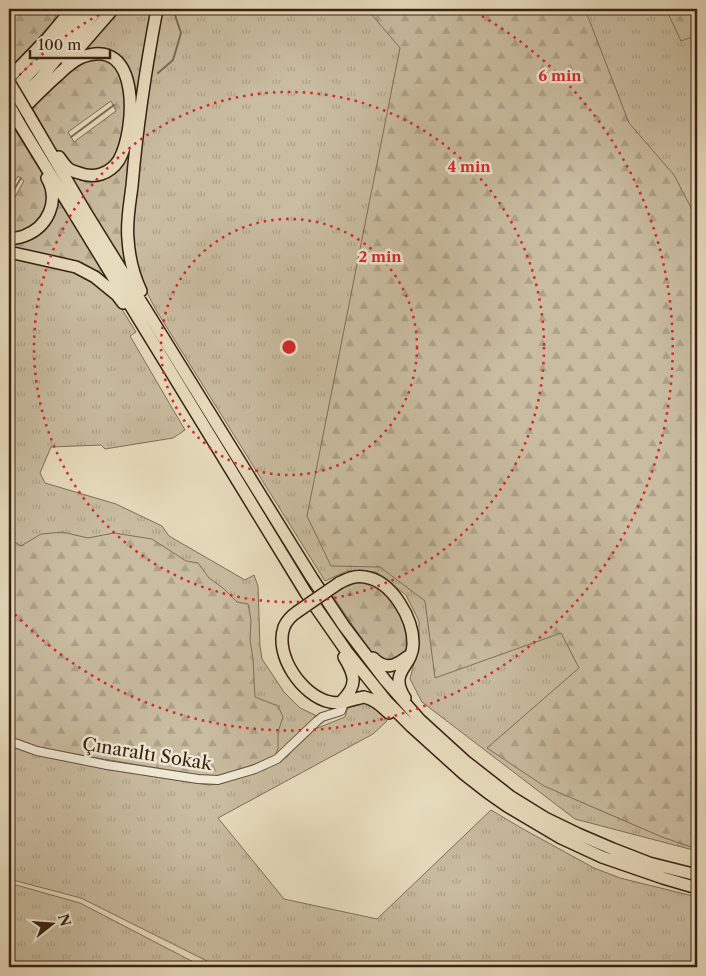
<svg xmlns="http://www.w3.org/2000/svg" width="706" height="976" font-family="'Libre Caslon Text',serif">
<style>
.grass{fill:url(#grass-tufts);stroke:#806f59}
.forest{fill:url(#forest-firs);stroke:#806f59;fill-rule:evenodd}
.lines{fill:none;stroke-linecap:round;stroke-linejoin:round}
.stream{stroke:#7e6c56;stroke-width:2}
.minor-casing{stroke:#64503d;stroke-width:10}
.highway-casing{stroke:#382212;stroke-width:14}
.minor{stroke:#efe8d4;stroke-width:8}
.highway{stroke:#e7dcbd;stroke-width:11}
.highway-bridge-casing{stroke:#382212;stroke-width:14;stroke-linecap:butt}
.highway-bridge{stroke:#e7dcbd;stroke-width:11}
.ring{fill:none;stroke:#d62828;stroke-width:2.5;stroke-dasharray:2.5 5}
.labels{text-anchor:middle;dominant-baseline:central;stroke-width:5;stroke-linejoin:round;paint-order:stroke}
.street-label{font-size:18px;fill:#382212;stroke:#efe8d4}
.centre{fill:#d62828;stroke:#efe8d4;stroke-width:2.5}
.ring-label{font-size:15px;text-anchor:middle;font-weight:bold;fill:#d62828;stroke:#efe8d4;stroke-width:5;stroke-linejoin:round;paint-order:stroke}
</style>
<defs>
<pattern id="grass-tufts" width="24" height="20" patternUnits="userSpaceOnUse" patternTransform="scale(1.25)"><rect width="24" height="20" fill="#c9bca0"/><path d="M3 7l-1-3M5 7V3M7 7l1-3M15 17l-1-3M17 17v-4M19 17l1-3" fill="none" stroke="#ada189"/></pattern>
<pattern id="forest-firs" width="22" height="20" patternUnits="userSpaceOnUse" patternTransform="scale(1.25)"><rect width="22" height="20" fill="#c9bca0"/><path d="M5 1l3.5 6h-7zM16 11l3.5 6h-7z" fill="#ada189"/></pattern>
</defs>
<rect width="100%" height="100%" fill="#e7dcbd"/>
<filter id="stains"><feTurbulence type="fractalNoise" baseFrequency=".004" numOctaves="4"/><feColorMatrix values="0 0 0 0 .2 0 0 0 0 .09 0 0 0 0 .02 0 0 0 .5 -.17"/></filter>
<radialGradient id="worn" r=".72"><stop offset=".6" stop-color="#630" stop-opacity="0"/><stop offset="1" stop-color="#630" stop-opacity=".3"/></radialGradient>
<path class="grass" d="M116,9H155L136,120C135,104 137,69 122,60C117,57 87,54 79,53Z
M161,9H697V851L575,819L422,702L410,679L419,642V621L406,595L376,572L347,571L325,581L156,310L141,281L135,265L131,232L135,185Z
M9,256L55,265L91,278L118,303L136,332L130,336L185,430L173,438L105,449L101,445L51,447L40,473L45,483L116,504L162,526L169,536L245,580L254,575L258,586L260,646L262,659L284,692L300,708L315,715L316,717L274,757L9,738V543L13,541L15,534L14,530L9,527Z
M364,701L373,705L387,721L373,734L218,818L284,899L377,919L491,810L523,829L594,868L620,878L697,897V967H219L81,898L9,879V745L19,749L106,769L209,785L223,783L275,764L287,757L294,748L315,729L345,717L348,706Z
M9,883L80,903L203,967H9Z"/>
<path class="forest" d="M9,9H59L52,23L10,69L9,67Z
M367,9H585L629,123L674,175L697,219V849L662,837L544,786L487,748L579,668L561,633L435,678L425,601L380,567L331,566L307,516L400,48Z
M666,9H697V35L681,41Z
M100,58L116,66L123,78L125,108L123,130L116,152L109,165L101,170L80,171L65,160L53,145L32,107L82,60ZM111,101L116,111L74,142L68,132Z
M134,119L128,264L124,265L68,173L109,176Z
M13,127L45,178L48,188L46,212L35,224L21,231L9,234V207L24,181L18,176L9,191V131Z
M56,192L113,285L9,249V244L41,232Z
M62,532L88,538L114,533L152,539L186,561L198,563L209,578L223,588L237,602L248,604L251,620L250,640L253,659L255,697L278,706L283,717L278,732V749L274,757L223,776L209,777L40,748L9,738V543L13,541L21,546L41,534Z
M357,581C362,582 368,582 372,584C380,588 393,601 397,608C403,616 412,644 405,653C402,657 393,659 388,662L377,658L371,652L332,595L341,587Z"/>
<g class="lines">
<path class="stream" d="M158,73L173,60L181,33L173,9
M71,137L114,105
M9,198L21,178"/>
<defs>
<path id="minor" d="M9,741L37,751L107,765L198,779L218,780L255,769L277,759L317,721L322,717L341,711L343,706L342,701"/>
<path id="highway" d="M67,62L113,9
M9,78L47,39L72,9
M9,95L57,44L86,9
M12,105L39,80L98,9
M28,114L86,213L312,578L344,626L385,680L420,720L465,761L511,797L545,818L578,834L613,849L649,863L697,875
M9,123C25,107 41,90 58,75C65,68 73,61 82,57C141,35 136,129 119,160C110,174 94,179 79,173C76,172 72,171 69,169C65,166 62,161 59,157
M19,123L306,593L347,652L387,702L412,727L464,774L487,792L507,806L561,838L602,857L663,878L697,888
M9,239C14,238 19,238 24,236C48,227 60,201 47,178
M9,252L76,267L95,277L117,295L123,303
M141,291C133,274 129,257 128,239C126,224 130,202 132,186C137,127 146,67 157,9
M339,583C347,579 355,575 365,577C392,581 414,619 413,645C412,668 388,671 405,698
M297,612C291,616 287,620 284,627C274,655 302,696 330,702C341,705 353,699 364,697C374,699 381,706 389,713
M373,658C385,670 394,667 407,657
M342,701C358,685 355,675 344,657"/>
</defs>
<use href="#minor" class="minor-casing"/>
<use href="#highway" class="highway-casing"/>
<use href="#minor" class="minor"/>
<use href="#highway" class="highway"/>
<defs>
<path id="highway-bridge" d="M9,82L28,114
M9,105L19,123
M297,612L339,583"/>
</defs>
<use href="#highway-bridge" class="highway-bridge-casing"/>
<use href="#highway-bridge" class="highway-bridge"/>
</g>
<g class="ring">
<circle cx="289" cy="347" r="128"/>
<circle cx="289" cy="347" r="255"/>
<path d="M9 86A383 383 0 0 1 109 9M469 9A383 383 0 1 1 9 608"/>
</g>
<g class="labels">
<g class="street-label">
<text transform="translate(147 754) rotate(9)">Çınaraltı Sokak</text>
</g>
</g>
<circle cx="289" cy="347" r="8" class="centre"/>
<g class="ring-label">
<text x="560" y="81">6 min</text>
<text x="469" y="172">4 min</text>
<text x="380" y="262">2 min</text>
</g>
<rect width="706" height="976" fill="none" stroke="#e7dcbd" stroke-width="30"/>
<rect x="10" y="10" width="686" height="956" fill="none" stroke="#382212" stroke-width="2.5"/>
<rect x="15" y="15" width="676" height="946" fill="none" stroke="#382212"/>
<g transform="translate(52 924) rotate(73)" stroke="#efe8d4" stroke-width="4" paint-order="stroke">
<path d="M0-4L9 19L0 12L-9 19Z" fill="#382212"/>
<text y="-8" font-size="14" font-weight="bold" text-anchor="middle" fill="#382212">N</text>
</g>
<path d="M30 50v8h80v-8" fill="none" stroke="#382212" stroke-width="2.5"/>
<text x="38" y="50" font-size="15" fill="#382212" stroke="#efe8d4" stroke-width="4" paint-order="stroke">100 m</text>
<rect width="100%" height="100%" filter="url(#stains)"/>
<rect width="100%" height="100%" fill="url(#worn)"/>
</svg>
